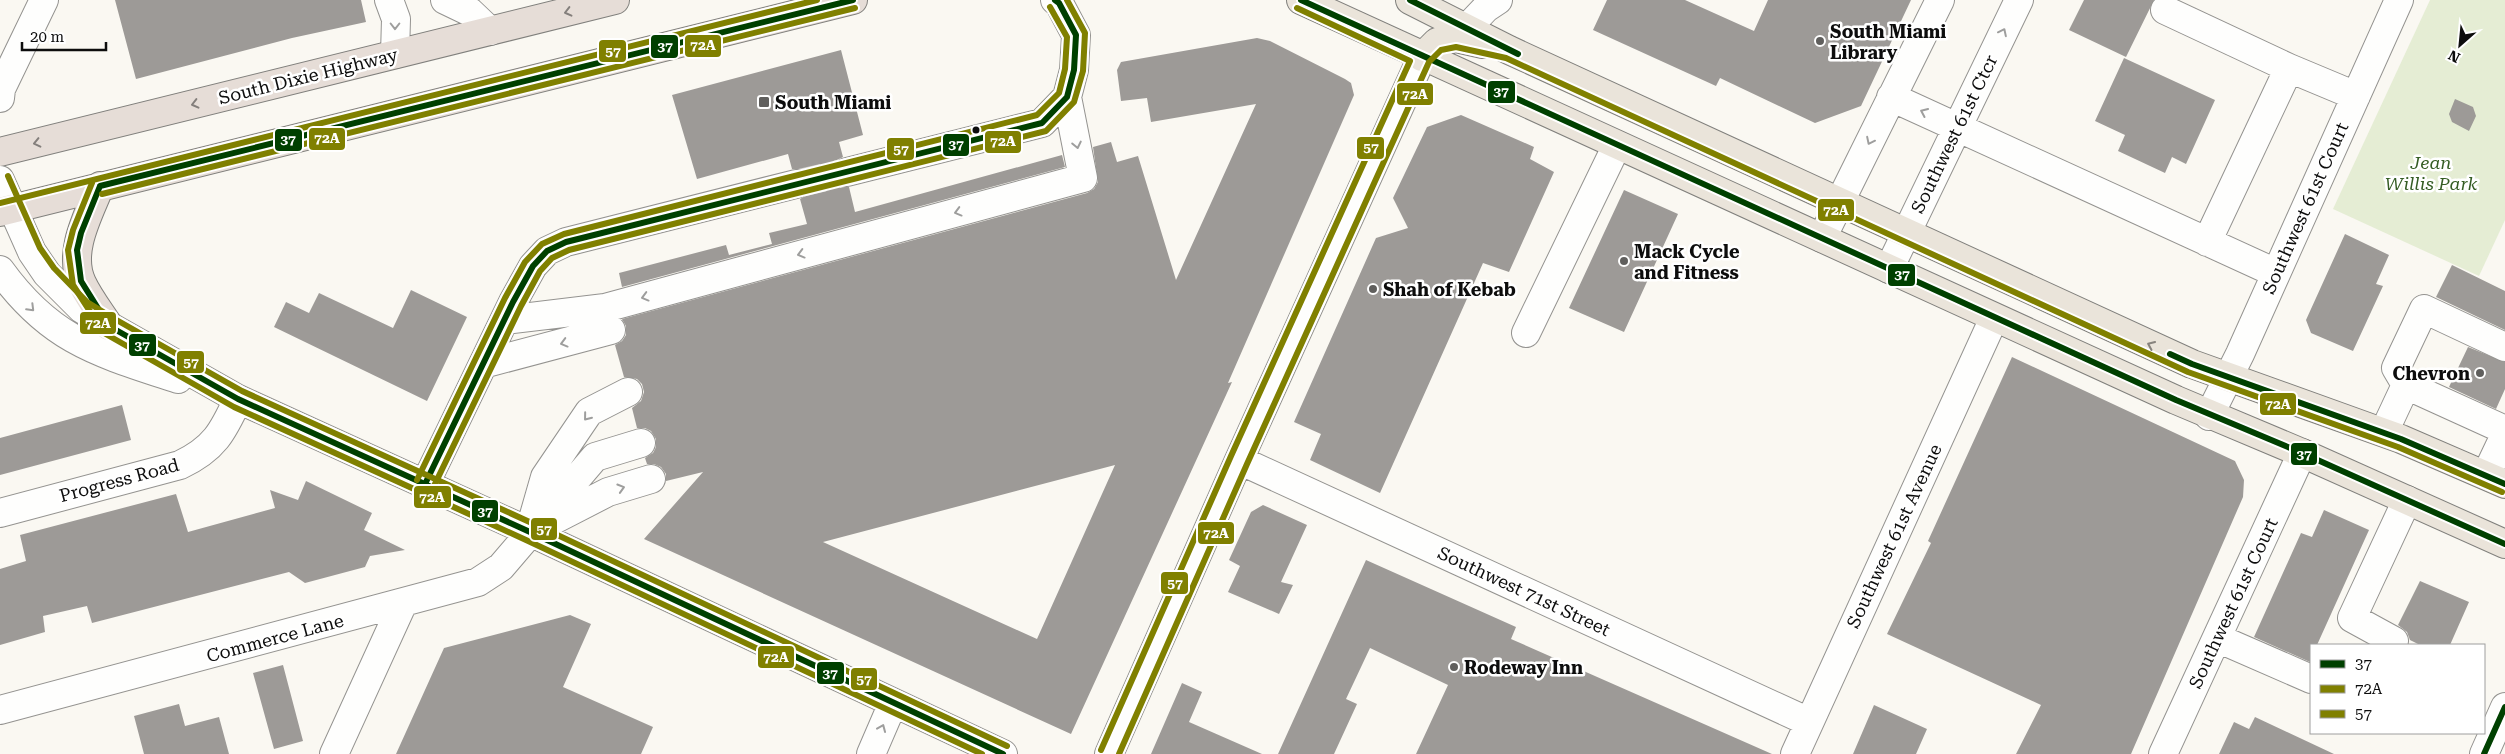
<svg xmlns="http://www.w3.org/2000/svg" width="2505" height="754" font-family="'Roboto Serif',serif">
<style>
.green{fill:#e5edd4}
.building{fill:#9d9a97;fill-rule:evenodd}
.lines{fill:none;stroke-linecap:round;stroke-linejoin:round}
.minor-tunnel{stroke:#d6d5d0;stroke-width:28;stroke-dasharray:28 14;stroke-linecap:butt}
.minor-casing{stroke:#949390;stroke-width:30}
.major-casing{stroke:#81807d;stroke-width:30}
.highway-casing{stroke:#81807d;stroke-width:30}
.minor{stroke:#fefefd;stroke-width:28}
.major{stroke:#eae4da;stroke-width:28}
.highway{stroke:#e6ddd7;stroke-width:28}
.bus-1-casing{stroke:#fff;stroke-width:10}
.bus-2-casing{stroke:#fff;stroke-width:10}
.bus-3-casing{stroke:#fff;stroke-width:10}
.bus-1{stroke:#004000;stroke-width:6}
.bus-2{stroke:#808000;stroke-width:6}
.bus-3{stroke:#808000;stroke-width:6}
.oneway{stroke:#847f7c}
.oneway2{stroke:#9e9e9d}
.oneway3{stroke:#87837e}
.poi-dot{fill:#605f5d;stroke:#fff;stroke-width:2}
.bus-dot{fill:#0d0d0d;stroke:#fff;stroke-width:2}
.labels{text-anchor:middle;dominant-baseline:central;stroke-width:5;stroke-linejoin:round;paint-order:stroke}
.poi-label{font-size:18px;font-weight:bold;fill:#0d0d0d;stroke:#fff;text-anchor:start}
.street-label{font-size:18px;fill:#0d0d0d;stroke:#fff}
.park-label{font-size:18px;font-style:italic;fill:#355d24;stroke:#fff}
.line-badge{stroke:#fff;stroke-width:2}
.badge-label{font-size:14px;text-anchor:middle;font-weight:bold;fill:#fff}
</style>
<rect width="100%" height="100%" fill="#faf8f2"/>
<path class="green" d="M2430,0H2505V220L2479,276L2333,209Z"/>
<path class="building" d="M115,0H361L366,22L292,38L136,79Z
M1607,0H1685L1754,31L1768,0H1911L1861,106L1815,123L1720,78L1716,86L1593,30Z
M2084,0H2154L2126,57L2069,30Z
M1257,38L1270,41L1345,79L1351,83L1354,95L1228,383L1232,382L1071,734L644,539L703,472L666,481V474L661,467L654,464H647L645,458L653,453L656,447V439L651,431L645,428H637L632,408L641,401L644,392L642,384L637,379L624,377L615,345L622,341L626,335V326L622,319L1087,193L1094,189L1098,182L1093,147L1111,142L1117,162L1138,156L1176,280L1256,104L1151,122L1147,98L1121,101L1117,70L1121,62ZM1115,465L1037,639L823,542Z
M841,50L863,135L839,142L843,157L837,160L832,167V175L836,183L849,187L855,212L1062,155L1065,167L622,287L619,273L726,245L729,255L772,244L769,233L807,224L800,199L807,195L811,189V180L807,173L801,169H792L788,154L697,179L672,95Z
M2124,58L2215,100L2186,164L2172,157L2165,173L2118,151L2125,135L2095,121Z
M2455,99L2473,107L2476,116L2469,131L2452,122L2449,114Z
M1461,115L1534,147L1530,159L1554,172L1509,272L1483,263L1380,493L1310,460L1321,434L1294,422L1376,238L1408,228L1393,198L1427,127Z
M1624,190L1678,214L1624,332L1569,308Z
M2345,234L2389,255L2376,284L2383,286L2353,351L2311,333L2306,320Z
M2452,265L2505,291V330L2436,297Z
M411,290L467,317L427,401L274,327L286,302L309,313L319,293L393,328Z
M2468,347L2505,362V389L2496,409L2449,387Z
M2012,357L2235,461L2244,480L2243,497L2131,754H2016L2041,705L1887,634L1931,543L1928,541Z
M122,405L131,440L0,475V438Z
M306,481L372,513L364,530L405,550L370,556L365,567L305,583L289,572L92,623L87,606L43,616L45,632L0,645V569L26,561L20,535L176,494L188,532L275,508L270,490L298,500Z
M1263,505L1307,525L1281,582L1293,585L1279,614L1228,592L1240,566L1229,560L1251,512Z
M2324,510L2369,530L2317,645H2311L2310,662L2254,637L2301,533L2312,537Z
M1366,560L1516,627L1511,639L1772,754H1416L1448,685L1370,648L1346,699L1357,704L1334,754H1278Z
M2420,581L2469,602L2450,645H2420L2410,640L2407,632L2398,625Z
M570,615L591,624L563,687L653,727L641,754H396L444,648Z
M283,665L303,741L274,749L253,673Z
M1182,683L1202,692L1189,722L1262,754H1151Z
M179,704L185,726L219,717L229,754H144L134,716Z
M1874,705L1927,729L1916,754H1853Z
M2255,717L2334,754H2219L2234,722L2249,729Z"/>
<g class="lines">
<path class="minor-tunnel" d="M796,184L847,172"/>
<defs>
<path id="minor" d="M389,0L396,19L395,54
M445,0L470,12L490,31
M2165,10L2289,68L2207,242
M1466,29L1486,8L1498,0
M2289,68L2356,96
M1891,97L2276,273
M0,98L1,89L44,0
M847,172L1042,123L1067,97
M0,180L32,252L47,274L82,309L109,326L238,399L530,532L1003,754
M1822,238L1940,0
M1889,269L2019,0
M0,270C51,341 99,353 178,379
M505,320L605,308L1083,178L1067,97L1074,70L1076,35L1059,3L1055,0
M1526,333L1617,145
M2505,347L2424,309L2396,368L2406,385L2505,430
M483,364L611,330
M2209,416L2240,354L2399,0
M2384,432L2406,385
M1239,460L1809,722
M2486,475L2505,435
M425,484L513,302L533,266L547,251L566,242L796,184
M0,513L180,465C214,449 223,432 238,399
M531,526L545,477L589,412L628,392
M542,526L608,492L651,479
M2217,638L2311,679
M2394,641L2352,618L2407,500
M0,710L478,582L501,567L595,457L641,443
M334,754L403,603
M871,754L893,703
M1109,754L1239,460L1422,57
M1795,754L1994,318
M2163,754L2302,453
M2484,754L2505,707"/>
<path id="major" d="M1301,0L2176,400L2302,453L2505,544
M1410,0L1509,50L2192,364L2401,439L2505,484
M1422,57L1437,42L1456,38L1483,44"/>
<path id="highway" d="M0,152L615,0
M100,186C89,214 67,252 82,283C89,298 100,312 109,326
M0,212L853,0"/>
</defs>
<use href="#minor" class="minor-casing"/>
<use href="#major" class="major-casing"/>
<use href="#highway" class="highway-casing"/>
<use href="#minor" class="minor"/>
<use href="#major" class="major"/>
<use href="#highway" class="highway"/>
<defs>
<path id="bus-1" d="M1301,0L2176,400L2302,453L2505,544
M1410,0L1518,54
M100,186L81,233L77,250L81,281L109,326L238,399L530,532L1003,754
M100,186L853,0
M2170,354L2192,364L2401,439L2505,484
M425,484L513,302L533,266L547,251L566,242L1042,123L1067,97L1074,70L1076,35L1059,3L1055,0
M2484,754L2505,707"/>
<path id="bus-2" d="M92,183L73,230L68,250L73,285L104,333L234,407L526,540L982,754
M102,194L855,8
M433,488L521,306L540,271L552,258L569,250L1046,131L1074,102L1083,71L1085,33L1067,0
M1119,754L1247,464L1429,62L1441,50L1456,47L1506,58L2188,372L2398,447L2502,492"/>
<path id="bus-3" d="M8,176L40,248L54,268L87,302L113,318L242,391L534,524L1007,746
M0,203L817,0
M417,480L505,298L525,262L542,244L564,234L1037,115L1059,93L1065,69L1067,37L1050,7
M1101,750L1231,456L1410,61L1297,8"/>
</defs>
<use href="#bus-1" class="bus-1-casing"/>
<use href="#bus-2" class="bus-2-casing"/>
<use href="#bus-3" class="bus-3-casing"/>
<use href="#bus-1" class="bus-1"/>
<use href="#bus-2" class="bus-2"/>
<use href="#bus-3" class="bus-3"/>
</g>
<defs><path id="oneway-chevron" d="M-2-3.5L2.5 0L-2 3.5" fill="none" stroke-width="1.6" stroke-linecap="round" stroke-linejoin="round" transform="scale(1.25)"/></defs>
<g class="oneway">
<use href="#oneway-chevron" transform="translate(568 12) rotate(166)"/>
<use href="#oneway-chevron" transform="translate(195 104) rotate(166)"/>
<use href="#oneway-chevron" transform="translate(37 143) rotate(167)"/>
</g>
<g class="oneway2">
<use href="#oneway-chevron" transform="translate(395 26) rotate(90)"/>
<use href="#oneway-chevron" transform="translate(2003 32) rotate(-64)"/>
<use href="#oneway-chevron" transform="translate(1924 112) rotate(-156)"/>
<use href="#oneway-chevron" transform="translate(1870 141) rotate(116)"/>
<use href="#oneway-chevron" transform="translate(1077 145) rotate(78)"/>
<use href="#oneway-chevron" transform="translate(958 212) rotate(165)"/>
<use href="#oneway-chevron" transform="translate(801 254) rotate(165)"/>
<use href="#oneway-chevron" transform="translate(645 297) rotate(165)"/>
<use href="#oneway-chevron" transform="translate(31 308) rotate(45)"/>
<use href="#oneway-chevron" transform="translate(564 343) rotate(165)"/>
<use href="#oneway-chevron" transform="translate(587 417) rotate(129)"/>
<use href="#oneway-chevron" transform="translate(621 488) rotate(-17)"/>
<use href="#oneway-chevron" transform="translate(882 728) rotate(-67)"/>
</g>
<use class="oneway3" href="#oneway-chevron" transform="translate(2151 345) rotate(-156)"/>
<g class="poi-dot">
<circle cx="1820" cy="41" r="5"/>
<rect x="758" y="96" width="12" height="12" rx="2.5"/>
<circle cx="1624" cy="261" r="5"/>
<circle cx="1373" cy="289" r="5"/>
<circle cx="2480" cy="373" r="5"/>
<circle cx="1454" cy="667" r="5"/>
</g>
<circle class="bus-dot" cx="976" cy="130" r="4.5"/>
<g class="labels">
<g class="poi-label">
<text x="1830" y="31">South Miami<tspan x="1830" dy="21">Library</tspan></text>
<text x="775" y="102">South Miami</text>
<text x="1634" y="251">Mack Cycle<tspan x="1634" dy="21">and Fitness</tspan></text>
<text x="1383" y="289">Shah of Kebab</text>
<text x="2470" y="373" text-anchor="end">Chevron</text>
<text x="1464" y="667">Rodeway Inn</text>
</g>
<g class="street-label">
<text transform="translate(308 76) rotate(-14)">South Dixie Highway</text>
<text transform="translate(1954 134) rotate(-64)">Southwest 61st Ctcr</text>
<text transform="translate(2305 208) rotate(-66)">Southwest 61st Court</text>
<text transform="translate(119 480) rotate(-15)">Progress Road</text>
<text transform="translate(1894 536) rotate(-65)">Southwest 61st Avenue</text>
<text transform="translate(1524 591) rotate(25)">Southwest 71st Street</text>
<text transform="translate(2233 603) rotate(-65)">Southwest 61st Court</text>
<text transform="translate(275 638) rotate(-15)">Commerce Lane</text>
</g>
<g class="park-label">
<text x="2431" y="162">Jean<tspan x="2431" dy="21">Willis Park</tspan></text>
</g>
</g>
<g class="line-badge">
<rect x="684" y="34" width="38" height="24" rx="5" fill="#808000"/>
<rect x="650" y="34" width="29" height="25" rx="5" fill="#004000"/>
<rect x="598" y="39" width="29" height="24" rx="5" fill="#808000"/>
<rect x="1487" y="80" width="29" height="24" rx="5" fill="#004000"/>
<rect x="1396" y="82" width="38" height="24" rx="5" fill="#808000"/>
<rect x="308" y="127" width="38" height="24" rx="5" fill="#808000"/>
<rect x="274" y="128" width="29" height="24" rx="5" fill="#004000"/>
<rect x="984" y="130" width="38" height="24" rx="5" fill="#808000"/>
<rect x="942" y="133" width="28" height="24" rx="5" fill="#004000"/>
<rect x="1356" y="136" width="29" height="24" rx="5" fill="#808000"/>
<rect x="886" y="137" width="29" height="24" rx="5" fill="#808000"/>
<rect x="1817" y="198" width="38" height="24" rx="5" fill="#808000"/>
<rect x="1887" y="263" width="29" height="24" rx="5" fill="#004000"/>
<rect x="79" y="311" width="38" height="24" rx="5" fill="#808000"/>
<rect x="128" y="333" width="29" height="24" rx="5" fill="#004000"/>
<rect x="176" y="350" width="29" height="24" rx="5" fill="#808000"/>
<rect x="2259" y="392" width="38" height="24" rx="5" fill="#808000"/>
<rect x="2290" y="442" width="28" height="24" rx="5" fill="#004000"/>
<rect x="413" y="485" width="39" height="24" rx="5" fill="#808000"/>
<rect x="471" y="499" width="28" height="24" rx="5" fill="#004000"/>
<rect x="530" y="517" width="28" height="24" rx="5" fill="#808000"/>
<rect x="1197" y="521" width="38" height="24" rx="5" fill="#808000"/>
<rect x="1160" y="571" width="29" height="24" rx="5" fill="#808000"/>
<rect x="757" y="645" width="38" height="24" rx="5" fill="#808000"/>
<rect x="816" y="661" width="29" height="24" rx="5" fill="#004000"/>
<rect x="850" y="667" width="28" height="24" rx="5" fill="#808000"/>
</g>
<g class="badge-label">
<text x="703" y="50">72A</text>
<text x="665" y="51">37</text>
<text x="613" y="56">57</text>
<text x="1501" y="96">37</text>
<text x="1415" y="99">72A</text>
<text x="327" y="143">72A</text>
<text x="288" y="144">37</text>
<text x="1003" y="146">72A</text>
<text x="956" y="149">37</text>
<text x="1371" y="152">57</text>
<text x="901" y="154">57</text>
<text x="1836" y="215">72A</text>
<text x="1902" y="279">37</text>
<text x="98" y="328">72A</text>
<text x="142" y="350">37</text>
<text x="191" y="367">57</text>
<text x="2278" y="409">72A</text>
<text x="2304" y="459">37</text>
<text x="432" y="502">72A</text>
<text x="485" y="516">37</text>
<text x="544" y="534">57</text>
<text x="1216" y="538">72A</text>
<text x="1175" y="588">57</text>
<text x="776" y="662">72A</text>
<text x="830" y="678">37</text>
<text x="864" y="684">57</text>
</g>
<rect x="2310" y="644" width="175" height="90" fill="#ffffff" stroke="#9e9e9e"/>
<rect x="2320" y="660" width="25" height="8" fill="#004000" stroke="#9e9e9e"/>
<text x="2355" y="669" font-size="15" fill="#0d0d0d">37</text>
<rect x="2320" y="685" width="25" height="8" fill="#808000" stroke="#9e9e9e"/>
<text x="2355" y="694" font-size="15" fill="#0d0d0d">72A</text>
<rect x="2320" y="710" width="25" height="8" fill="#808000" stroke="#9e9e9e"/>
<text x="2355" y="719" font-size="15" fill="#0d0d0d">57</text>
<g transform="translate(2460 45) rotate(207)" stroke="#ffffff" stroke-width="4" paint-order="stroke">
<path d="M0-4L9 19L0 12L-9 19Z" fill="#0d0d0d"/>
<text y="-8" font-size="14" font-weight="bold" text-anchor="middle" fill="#0d0d0d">N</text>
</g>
<path d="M22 42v8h84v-8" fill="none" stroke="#0d0d0d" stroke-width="2.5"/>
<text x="30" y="42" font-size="15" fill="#0d0d0d" stroke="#ffffff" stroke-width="4" paint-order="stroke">20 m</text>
</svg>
